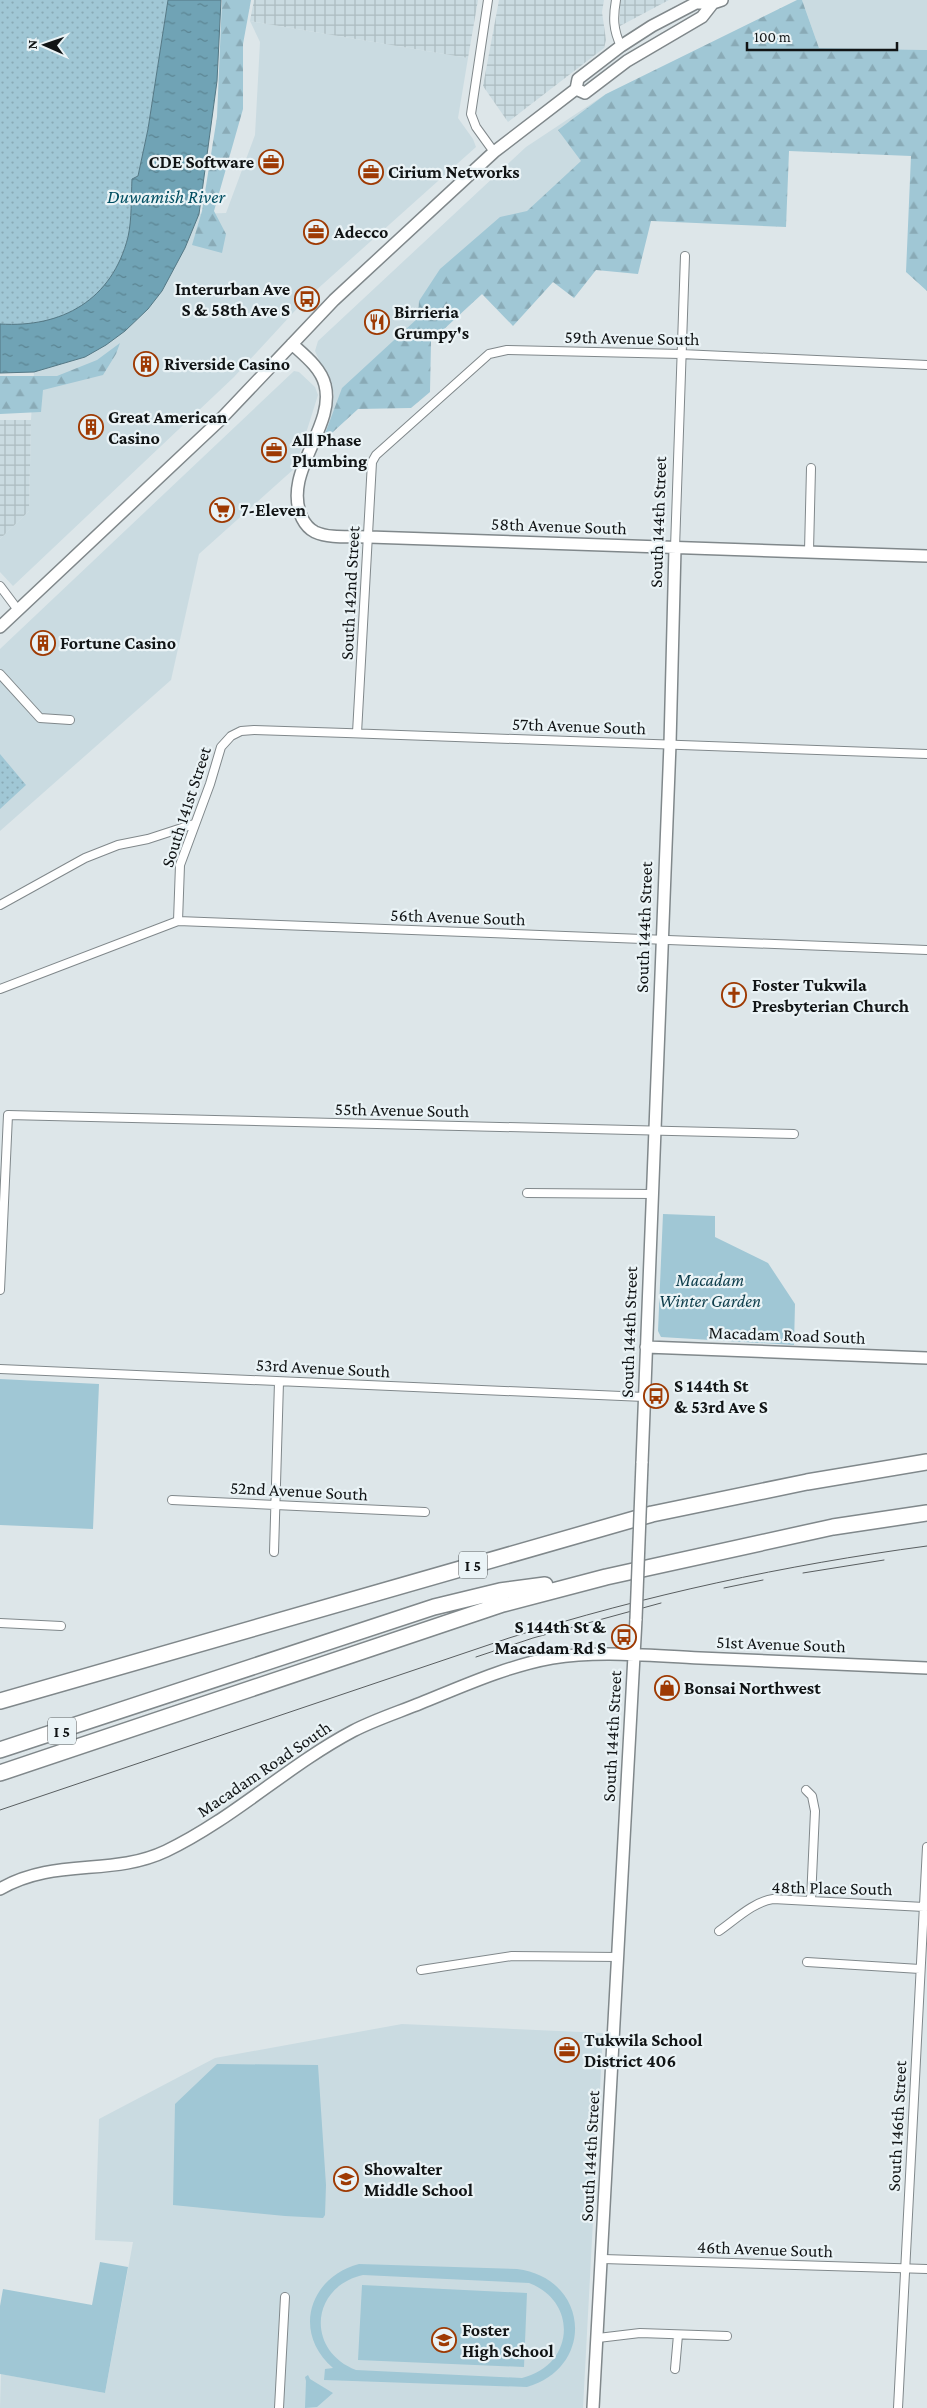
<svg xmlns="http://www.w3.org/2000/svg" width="927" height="2408" font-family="'Crimson Pro',serif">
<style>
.built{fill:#cadbe1}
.industrial{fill:url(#industrial-grid)}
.grass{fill:url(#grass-dots)}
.forest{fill:url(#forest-firs)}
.green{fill:#a0c7d5;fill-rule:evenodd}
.water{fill:url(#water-ripples);stroke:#547885}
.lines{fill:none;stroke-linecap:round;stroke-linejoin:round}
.street-casing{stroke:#80888b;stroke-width:10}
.secondary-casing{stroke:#80888b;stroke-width:14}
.highway-casing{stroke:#80888b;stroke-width:18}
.street{stroke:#fff;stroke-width:8}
.secondary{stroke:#fff;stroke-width:11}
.highway{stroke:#fff;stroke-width:15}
.tram{stroke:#595e60;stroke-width:1}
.secondary-bridge-casing{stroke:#80888b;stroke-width:14;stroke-linecap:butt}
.secondary-bridge{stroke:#fff;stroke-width:11}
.labels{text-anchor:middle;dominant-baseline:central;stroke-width:4.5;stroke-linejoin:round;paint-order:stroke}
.shield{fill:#eaf3f6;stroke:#525758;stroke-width:1}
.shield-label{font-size:16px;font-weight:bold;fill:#111415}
.poi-label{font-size:18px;font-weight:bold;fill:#111415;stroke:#eaf3f6;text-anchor:start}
.street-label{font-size:18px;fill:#111415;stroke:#eaf3f6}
.park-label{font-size:18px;font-style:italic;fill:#0e3d4b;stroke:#eaf3f6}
.water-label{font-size:19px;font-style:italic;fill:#004e61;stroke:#eaf3f6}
</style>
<defs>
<pattern id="industrial-grid" width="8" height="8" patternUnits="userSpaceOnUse" patternTransform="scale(1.25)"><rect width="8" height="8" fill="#cadbe1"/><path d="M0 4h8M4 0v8" fill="none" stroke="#acbbc0"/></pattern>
<pattern id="grass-dots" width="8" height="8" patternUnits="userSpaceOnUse" patternTransform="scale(1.25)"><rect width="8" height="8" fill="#a0c7d5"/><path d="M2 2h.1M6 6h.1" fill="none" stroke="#89aab6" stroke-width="1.8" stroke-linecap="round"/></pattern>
<pattern id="forest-firs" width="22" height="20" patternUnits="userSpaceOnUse" patternTransform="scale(1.25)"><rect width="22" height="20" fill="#a0c7d5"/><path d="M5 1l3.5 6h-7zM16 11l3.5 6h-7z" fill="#89aab6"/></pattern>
<pattern id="water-ripples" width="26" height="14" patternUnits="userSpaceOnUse" patternTransform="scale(1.25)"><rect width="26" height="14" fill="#70a3b5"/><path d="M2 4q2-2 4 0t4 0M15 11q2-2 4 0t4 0" fill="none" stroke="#5b8492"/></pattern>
</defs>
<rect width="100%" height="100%" fill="#dde6e9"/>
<path class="built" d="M802,0H927V50L819,48Z
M250,21L468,58L458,118L473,139L476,147L304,301L234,377L13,586L0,572V539L29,511L31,420L34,372L85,357L125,331L148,309L162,291L185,248L199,214L226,213L255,135L260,42Z
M606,94L642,151L565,217L322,442L333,404L334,393L315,351L318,341L526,147Z
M294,371L299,372L315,387L318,395L295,468L199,554L171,680L0,831V649Z
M402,2024L603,2033L583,2408H0L1,2374L105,2393L133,2242L95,2240L99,2119L215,2058Z"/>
<path class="industrial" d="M254,0H478L468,58L250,21Z
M499,0H604L602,12L606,40L604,48L508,122L483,86Z
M620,0H669L620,26Z
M0,420H31L29,511L0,539Z"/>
<path class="grass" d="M0,0H168L148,129L138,176L132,179C131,198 132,219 128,237C112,300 63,328 0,324Z
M0,754L26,785L0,809Z"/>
<path class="forest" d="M222,0H251L243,44V109L214,211L226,234L222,253L192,245L202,211L217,117Z
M797,0H802L819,48L927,50V291L906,272L911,156L789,151L786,227L651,221L638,274L596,270L574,298L553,282L513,326L482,294L431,341L430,392L411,408L358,409L322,442L342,388L418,318L419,301L440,269L500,217L527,211L581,161L558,130L606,94Z
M120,343L116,354L103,375L43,390L41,412L0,414V376H57L97,360Z"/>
<path class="green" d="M663,1214L715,1216V1237L768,1263L795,1304L794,1345L661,1337L658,1331Z
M0,1379L99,1384L93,1529L0,1525Z
M217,2064L318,2065L326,2185L325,2215L323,2218L285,2216L173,2205L175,2104Z
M100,2262L128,2267L105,2393L0,2374V2306L3,2289L92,2305Z
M359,2264L517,2269C589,2278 596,2367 527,2387L324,2380L325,2369L333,2368C292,2333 309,2277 359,2264ZM363,2275L529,2283C579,2302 574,2366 522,2378L356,2370C306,2351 310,2287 363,2275Z
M362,2285L527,2293L524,2367L358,2360Z
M308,2375L310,2379L333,2393L317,2407L305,2408L306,2381L305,2377Z"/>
<path class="water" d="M168,0H221L217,81L199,214L185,248L162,291L148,309L125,331L106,345L85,357L34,372L0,373V324C62,328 112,300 128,237C132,219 131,198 132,179L138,176L148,129Z"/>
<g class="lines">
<defs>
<path id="street" d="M488,0L471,114L476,127L494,152
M616,0C613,17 613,30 621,46
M675,548L685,256
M809,551L811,468
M0,586L18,610
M0,674L40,718L70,720
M357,733L372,462L376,455L489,354L507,350L681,354L927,365
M0,905L85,858L118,845L148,839L194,824
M178,921L180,865L210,784L221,747L231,736L241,731L254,730L346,733L927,754
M0,989L178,921L927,950
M527,1193L653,1194
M0,1290L8,1115L794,1134
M0,1369L644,1397
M172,1500L425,1512
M274,1552L279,1382
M0,1623L61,1626
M806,1790L812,1796L815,1811L811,1900
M719,1931C735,1920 753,1902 773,1899L924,1907
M807,1962L920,1969
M421,1970L512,1956L618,1957
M603,2259L927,2269
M598,2338L640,2333L727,2336
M675,2369L678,2335
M279,2408L285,2297
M898,2408L927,1847"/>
<path id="secondary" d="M576,89L585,93L627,61L702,17L713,3
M292,344C304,355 321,368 325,385C336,427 281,473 302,518C305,524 309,529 315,532C330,539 352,536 369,537L927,556
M0,627L219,421L334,300L494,152L576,89L578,79L621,46L652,26L696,3H713L722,0
M646,1347L927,1358
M642,1463L670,744L675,548
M0,1889C56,1857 111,1877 166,1851C233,1819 287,1766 353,1731C374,1720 399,1712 421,1703C463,1686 507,1666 552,1658C600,1650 652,1656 700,1658C776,1661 851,1665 927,1668
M593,2408L636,1619"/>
<path id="highway" d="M0,1701L652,1514L807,1482L927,1462
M0,1750L434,1607L500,1591L545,1585
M0,1773L503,1604L606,1577L833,1527L927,1513"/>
</defs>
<use href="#street" class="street-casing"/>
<use href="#secondary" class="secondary-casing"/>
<use href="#highway" class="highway-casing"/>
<use href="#street" class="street"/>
<use href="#secondary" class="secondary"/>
<use href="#highway" class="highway"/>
<path class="tram" d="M803,1573L884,1560
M724,1588L763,1580
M476,1657L533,1638L661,1603
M0,1810L509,1638C646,1595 785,1565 927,1546"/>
<defs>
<path id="secondary-bridge" d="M636,1619L642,1463"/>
</defs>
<use href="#secondary-bridge" class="secondary-bridge-casing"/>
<use href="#secondary-bridge" class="secondary-bridge"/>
</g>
<defs>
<symbol id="office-ring" viewBox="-11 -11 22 22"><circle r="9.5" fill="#eaf3f6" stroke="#9e3a03" stroke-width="1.5"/><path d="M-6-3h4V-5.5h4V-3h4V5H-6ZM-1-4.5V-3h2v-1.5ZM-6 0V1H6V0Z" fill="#9e3a03"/></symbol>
<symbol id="bus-ring" viewBox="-11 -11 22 22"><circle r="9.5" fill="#eaf3f6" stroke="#9e3a03" stroke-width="1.5"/><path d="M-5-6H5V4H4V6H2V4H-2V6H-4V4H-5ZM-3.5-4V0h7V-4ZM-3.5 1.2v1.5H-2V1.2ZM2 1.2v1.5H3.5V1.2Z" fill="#9e3a03"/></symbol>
<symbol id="restaurant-ring" viewBox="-11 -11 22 22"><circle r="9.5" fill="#eaf3f6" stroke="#9e3a03" stroke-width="1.5"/><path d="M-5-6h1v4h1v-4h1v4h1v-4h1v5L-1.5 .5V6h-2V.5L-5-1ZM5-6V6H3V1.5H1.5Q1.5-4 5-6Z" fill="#9e3a03"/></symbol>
<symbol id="building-ring" viewBox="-11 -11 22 22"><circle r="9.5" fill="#eaf3f6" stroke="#9e3a03" stroke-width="1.5"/><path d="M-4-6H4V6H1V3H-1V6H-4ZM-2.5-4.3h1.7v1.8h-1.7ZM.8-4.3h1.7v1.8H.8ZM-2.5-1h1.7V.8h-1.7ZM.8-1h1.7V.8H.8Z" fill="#9e3a03"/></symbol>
<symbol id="supermarket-ring" viewBox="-11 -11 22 22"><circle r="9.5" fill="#eaf3f6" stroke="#9e3a03" stroke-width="1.5"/><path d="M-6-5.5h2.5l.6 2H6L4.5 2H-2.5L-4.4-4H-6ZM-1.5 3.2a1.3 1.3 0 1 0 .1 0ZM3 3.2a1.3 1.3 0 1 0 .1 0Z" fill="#9e3a03"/></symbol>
<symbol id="church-ring" viewBox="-11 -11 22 22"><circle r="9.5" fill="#eaf3f6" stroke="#9e3a03" stroke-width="1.5"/><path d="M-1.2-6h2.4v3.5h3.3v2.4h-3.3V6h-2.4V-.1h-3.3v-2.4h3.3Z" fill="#9e3a03"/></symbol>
<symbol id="shop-ring" viewBox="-11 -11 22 22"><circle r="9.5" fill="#eaf3f6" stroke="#9e3a03" stroke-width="1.5"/><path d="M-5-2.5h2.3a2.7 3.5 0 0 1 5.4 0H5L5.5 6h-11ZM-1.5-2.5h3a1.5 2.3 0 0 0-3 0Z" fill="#9e3a03"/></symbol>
<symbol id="school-ring" viewBox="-11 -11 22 22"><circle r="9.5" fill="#eaf3f6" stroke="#9e3a03" stroke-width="1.5"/><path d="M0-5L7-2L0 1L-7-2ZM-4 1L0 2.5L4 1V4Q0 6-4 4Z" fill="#9e3a03"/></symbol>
</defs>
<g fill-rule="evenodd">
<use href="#office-ring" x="257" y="148" width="28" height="28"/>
<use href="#office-ring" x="357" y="158" width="28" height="28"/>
<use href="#office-ring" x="302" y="218" width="28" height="28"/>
<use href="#bus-ring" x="293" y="285" width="28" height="28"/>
<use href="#restaurant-ring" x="363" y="308" width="28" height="28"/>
<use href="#building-ring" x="132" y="350" width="28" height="28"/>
<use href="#building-ring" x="77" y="413" width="28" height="28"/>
<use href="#office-ring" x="260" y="436" width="28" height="28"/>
<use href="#supermarket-ring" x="208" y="496" width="28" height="28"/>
<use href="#building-ring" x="29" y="629" width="28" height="28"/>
<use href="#church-ring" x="720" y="981" width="28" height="28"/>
<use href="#bus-ring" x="642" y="1382" width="28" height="28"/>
<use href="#bus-ring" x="610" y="1623" width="28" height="28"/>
<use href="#shop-ring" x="653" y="1674" width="28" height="28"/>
<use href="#office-ring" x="553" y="2036" width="28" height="28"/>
<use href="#school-ring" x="332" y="2165" width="28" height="28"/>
<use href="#school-ring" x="430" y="2326" width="28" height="28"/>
</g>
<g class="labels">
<g class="shield">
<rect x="459" y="1551.5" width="28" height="27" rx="4"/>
<rect x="48" y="1717.5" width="28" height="27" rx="4"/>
</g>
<g class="shield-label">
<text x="473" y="1565">I 5</text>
<text x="62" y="1731">I 5</text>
</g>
<g class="poi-label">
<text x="254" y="162" text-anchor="end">CDE Software</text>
<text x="388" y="172">Cirium Networks</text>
<text x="334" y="232">Adecco</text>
<text x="290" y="289" text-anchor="end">Interurban Ave<tspan x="290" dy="21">S &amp; 58th Ave S</tspan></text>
<text x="394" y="312">Birrieria<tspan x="394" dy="21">Grumpy's</tspan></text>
<text x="164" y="364">Riverside Casino</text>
<text x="108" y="417">Great American<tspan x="108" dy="21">Casino</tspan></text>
<text x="292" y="440">All Phase<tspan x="292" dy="21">Plumbing</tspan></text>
<text x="240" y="510">7-Eleven</text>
<text x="60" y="643">Fortune Casino</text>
<text x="752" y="985">Foster Tukwila<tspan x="752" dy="21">Presbyterian Church</tspan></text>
<text x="674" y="1386">S 144th St<tspan x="674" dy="21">&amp; 53rd Ave S</tspan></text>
<text x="606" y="1627" text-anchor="end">S 144th St &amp;<tspan x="606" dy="21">Macadam Rd S</tspan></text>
<text x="684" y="1688">Bonsai Northwest</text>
<text x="584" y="2040">Tukwila School<tspan x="584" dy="21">District 406</tspan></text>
<text x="364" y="2169">Showalter<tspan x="364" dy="21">Middle School</tspan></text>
<text x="462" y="2330">Foster<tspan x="462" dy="21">High School</tspan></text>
</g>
<g class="street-label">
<text transform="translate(632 338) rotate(1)">59th Avenue South</text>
<text transform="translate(658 522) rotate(-88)">South 144th Street</text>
<text transform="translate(559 526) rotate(2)">58th Avenue South</text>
<text transform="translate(350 593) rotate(-87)">South 142nd Street</text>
<text transform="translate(579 726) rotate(2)">57th Avenue South</text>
<text transform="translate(186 807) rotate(-72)">South 141st Street</text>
<text transform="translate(458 917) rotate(2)">56th Avenue South</text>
<text transform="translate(644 927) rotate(-88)">South 144th Street</text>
<text transform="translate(402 1110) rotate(1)">55th Avenue South</text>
<text transform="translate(629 1332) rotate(-88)">South 144th Street</text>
<text transform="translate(787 1335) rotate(2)">Macadam Road South</text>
<text transform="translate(323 1368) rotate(3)">53rd Avenue South</text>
<text transform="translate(299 1491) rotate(3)">52nd Avenue South</text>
<text transform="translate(781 1644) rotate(2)">51st Avenue South</text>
<text transform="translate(612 1736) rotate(-87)">South 144th Street</text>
<text transform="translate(264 1769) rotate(-34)">Macadam Road South</text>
<text transform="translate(832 1888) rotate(1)">48th Place South</text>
<text transform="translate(897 2126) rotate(-87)">South 146th Street</text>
<text transform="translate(590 2156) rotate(-87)">South 144th Street</text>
<text transform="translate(765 2249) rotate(2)">46th Avenue South</text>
</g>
<g class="park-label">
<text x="710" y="1280">Macadam<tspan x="710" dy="21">Winter Garden</tspan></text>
</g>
<g class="water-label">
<text x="166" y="196">Duwamish River</text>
</g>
</g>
<g transform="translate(45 45) rotate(272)" stroke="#eaf3f6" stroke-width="4" paint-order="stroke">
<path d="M0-4L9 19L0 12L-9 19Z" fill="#111415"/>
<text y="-8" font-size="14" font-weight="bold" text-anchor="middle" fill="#111415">N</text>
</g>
<path d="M747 42v8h150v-8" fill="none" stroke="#111415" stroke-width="2.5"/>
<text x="754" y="42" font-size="15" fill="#111415" stroke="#eaf3f6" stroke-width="4" paint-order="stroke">100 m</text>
</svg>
